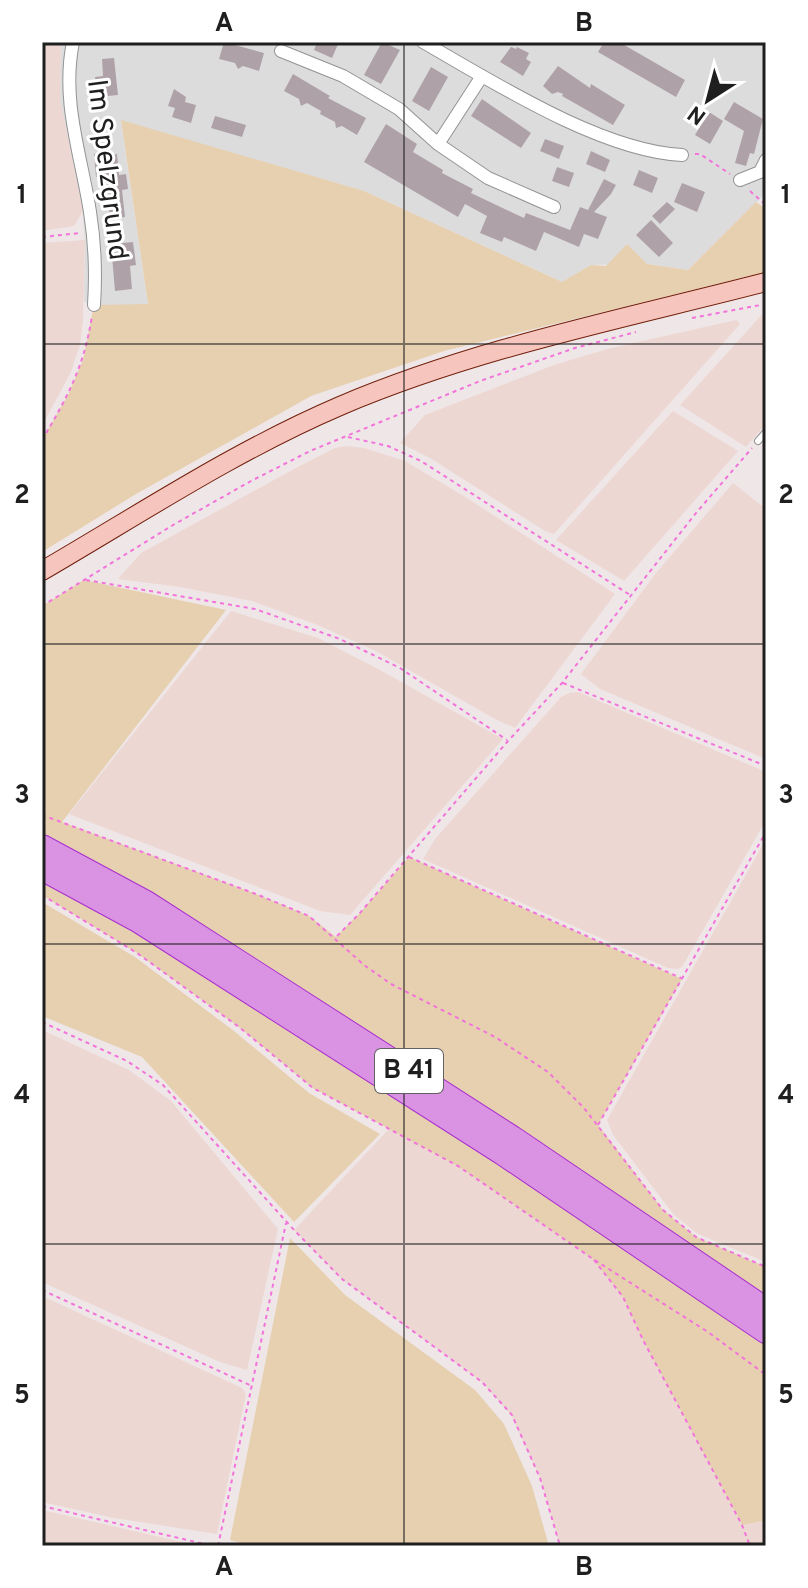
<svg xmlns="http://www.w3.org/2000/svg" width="808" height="1588" font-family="Overpass,sans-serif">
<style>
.residential{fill:#dddcdd}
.farmland{fill:#edd7d2}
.grass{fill:#e6d0af}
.building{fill:#aea2a8}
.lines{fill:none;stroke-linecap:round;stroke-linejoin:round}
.lane-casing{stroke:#939393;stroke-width:8}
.street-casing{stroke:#939393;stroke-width:14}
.secondary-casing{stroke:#711f0b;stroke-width:20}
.highway-casing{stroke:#a82fd1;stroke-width:26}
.path{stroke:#f274da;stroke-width:2;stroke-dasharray:4 4;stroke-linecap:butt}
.lane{stroke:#fff;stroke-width:6}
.street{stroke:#fff;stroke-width:12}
.secondary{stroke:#f6c5bd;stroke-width:18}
.highway{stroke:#da92e2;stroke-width:24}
.grid{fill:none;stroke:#1f1f1f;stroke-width:2;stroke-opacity:0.55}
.labels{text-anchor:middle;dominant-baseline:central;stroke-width:6;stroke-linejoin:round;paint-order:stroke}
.shield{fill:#fff;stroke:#626262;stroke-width:2}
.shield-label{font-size:26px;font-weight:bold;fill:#1f1f1f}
.street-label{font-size:28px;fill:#1f1f1f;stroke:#fff}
.neatline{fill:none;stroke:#1f1f1f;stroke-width:3}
.grid-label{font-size:26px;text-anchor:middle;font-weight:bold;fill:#1f1f1f}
</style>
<rect width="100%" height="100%" fill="#efe6e8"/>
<path class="residential" d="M61,42H766V198L763,196L688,270L647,264L591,265L562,282L364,191L121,121L148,305H101L84,302L85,240L82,208L60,99Z"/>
<path class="farmland" d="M42,42H61L60,99L83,211L74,226L42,231Z
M85,240L83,320L80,345L71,372L42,426V243Z
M766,310V424L746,447L680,405Z
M736,320L740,324L554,534L545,531L430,458L400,443L425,415L554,365L607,349Z
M673,411L738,451L624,581L556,540Z
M346,446L364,448L405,461L467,498L615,594L515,728L495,719L374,650L315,624L252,601L180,587L118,579L141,553L294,469L335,448Z
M733,483L766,509V759L600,689L581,674L656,573Z
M231,611L318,638L380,670L503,739L350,915L320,911L69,814Z
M578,692L766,772V820L682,967L677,969L668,968L423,859L435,839L561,697L569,693Z
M766,839V1262L698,1234L674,1215L613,1135L607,1120Z
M42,1030L129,1070L171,1101L278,1229L247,1370L220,1362L42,1282Z
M389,1129L458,1166L593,1259L623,1297L643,1340L741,1524L766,1520V1546H560L540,1478L511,1415L482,1382L342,1279L294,1230Z
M42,1296L242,1388L246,1394L217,1534L114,1518L42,1502Z
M42,1510L200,1546H42Z"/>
<path class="grass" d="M121,120L364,191L562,282L591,265L606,266L627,244L647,264L688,270L756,202L766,209V272L444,351L311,396L136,494L42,552V440L69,393L83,360L94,305L148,304Z
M84,580L226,610L62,822L256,894L309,916L336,937L359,914L409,857L682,979L598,1125L663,1210L696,1237L766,1267V1520L742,1525L643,1340L623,1297L593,1259L458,1166L313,1088L239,1027L137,953L42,895V606Z
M42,902L135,957L234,1031L309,1093L380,1134L294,1222L142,1057L42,1016Z
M290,1238L345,1295L475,1390L504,1424L532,1486L549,1546H250L230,1540Z"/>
<path class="building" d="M224,42L264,53L259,71L243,66L238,69L235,63L219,59Z
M317,42H339L332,58L314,50Z
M382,42L400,50L381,84L364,75Z
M604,42H619L685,80L676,97L598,52Z
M511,47L516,49L517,47L529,53L526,59L531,62L523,76L500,62Z
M114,58L118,95L97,97L95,77L103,76L102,59Z
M558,66L590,88L591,84L625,105L613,125L562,96L563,94L558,92L552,94L543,86Z
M431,67L448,77L429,111L412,101Z
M293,74L330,96L328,98L366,118L357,135L342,126L336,128L335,122L320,114L321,111L307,103L301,106L299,99L284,91Z
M174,89L186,97L185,102L196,105L191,123L172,117L175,108L168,106Z
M482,99L531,133L521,148L471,116Z
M734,102L763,119L754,154L750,153L746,166L735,163L744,131L724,119Z
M709,112L723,121L710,144L695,135Z
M215,116L246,125L242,137L211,128Z
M386,124L417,144L413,152L443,170L442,173L473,189L471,193L524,218L526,213L570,230L580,207L588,210L604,179L616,185L611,194L594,212L607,217L598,239L584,234L579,247L544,232L536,251L504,237L502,242L480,233L487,216L465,204L458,217L364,162Z
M545,139L564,146L559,159L540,151Z
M591,151L610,160L605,172L586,164Z
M105,153L106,156L117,154L119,175L126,174L128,189L122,190L125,217L110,219L106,176L96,177L94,154Z
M557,167L574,173L569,187L552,181Z
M639,170L658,178L652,193L633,185Z
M682,183L705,192L697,212L674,202Z
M667,202L675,209L660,224L652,216Z
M651,220L673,243L659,257L636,235Z
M133,242L136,265L130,266L132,289L115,291L111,244Z"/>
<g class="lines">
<defs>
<path id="lane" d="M758,441L766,432"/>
<path id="street" d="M73,42C61,101 81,154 90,212C95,243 96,274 94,305
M423,42C493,82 601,151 682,155
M281,51L343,76L399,109L438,144L488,178L554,207
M438,144L482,76
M740,180L760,172L766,160"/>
<path id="secondary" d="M42,571C140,514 235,451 340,406C476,348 623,319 766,282"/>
<path id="highway" d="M42,847L146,903L512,1138L766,1310
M42,868L138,920L503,1153L766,1331"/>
</defs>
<use href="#lane" class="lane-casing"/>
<use href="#street" class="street-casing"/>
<use href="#secondary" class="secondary-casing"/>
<use href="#highway" class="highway-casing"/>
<path class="path" d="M695,154H700L730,174
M750,191L766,205
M42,237L80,233
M692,318L766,304
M348,437L388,446L421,461L630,595
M42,440C68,396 84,367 92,316
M86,580L255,609L340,639L400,668L507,740
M42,606L173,525L251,481L310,451L480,381L575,348L636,332
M563,683L766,766
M42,815L256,894L309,916L364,965L391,984L495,1037L548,1072L584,1108L663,1210L696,1237L766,1267
M409,857L681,978
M42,895L137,953L239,1027L313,1088L458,1166L593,1259L708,1332L766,1375
M337,936L359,914L508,741L562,683L696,513L752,448
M42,1022L127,1061L163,1085L294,1230L342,1279L482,1382L512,1415L540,1478L560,1546
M598,1125L766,832
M594,1260L623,1297L643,1340L742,1525L750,1546
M42,1290L252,1386
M42,1506L213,1546
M218,1546L286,1223"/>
<use href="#lane" class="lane"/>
<use href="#street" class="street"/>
<use href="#secondary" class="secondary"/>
<use href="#highway" class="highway"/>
</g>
<path class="grid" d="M404,42V1546M42,344H766M42,644H766M42,944H766M42,1244H766"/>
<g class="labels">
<rect class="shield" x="375" y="1049" width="68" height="44" rx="6"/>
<g class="shield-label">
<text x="409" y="1071">B 41</text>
</g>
<g class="street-label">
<text transform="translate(106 170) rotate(83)">Im Spelzgrund</text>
</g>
</g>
<rect width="808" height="1588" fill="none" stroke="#ffffff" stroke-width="88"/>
<g transform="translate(708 100) rotate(216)" stroke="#ffffff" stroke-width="6" paint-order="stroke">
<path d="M0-6L14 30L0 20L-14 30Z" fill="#1f1f1f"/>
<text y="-12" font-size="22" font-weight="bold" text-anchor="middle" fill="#1f1f1f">N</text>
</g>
<rect x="44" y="44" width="720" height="1500" class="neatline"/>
<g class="grid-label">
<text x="224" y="31">A</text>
<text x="584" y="31">B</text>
<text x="22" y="203">1</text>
<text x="786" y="203">1</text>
<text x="22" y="503">2</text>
<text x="786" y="503">2</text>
<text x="22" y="803">3</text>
<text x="786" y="803">3</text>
<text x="22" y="1103">4</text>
<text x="786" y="1103">4</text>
<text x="22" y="1403">5</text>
<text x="786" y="1403">5</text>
<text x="224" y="1575">A</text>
<text x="584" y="1575">B</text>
</g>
</svg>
